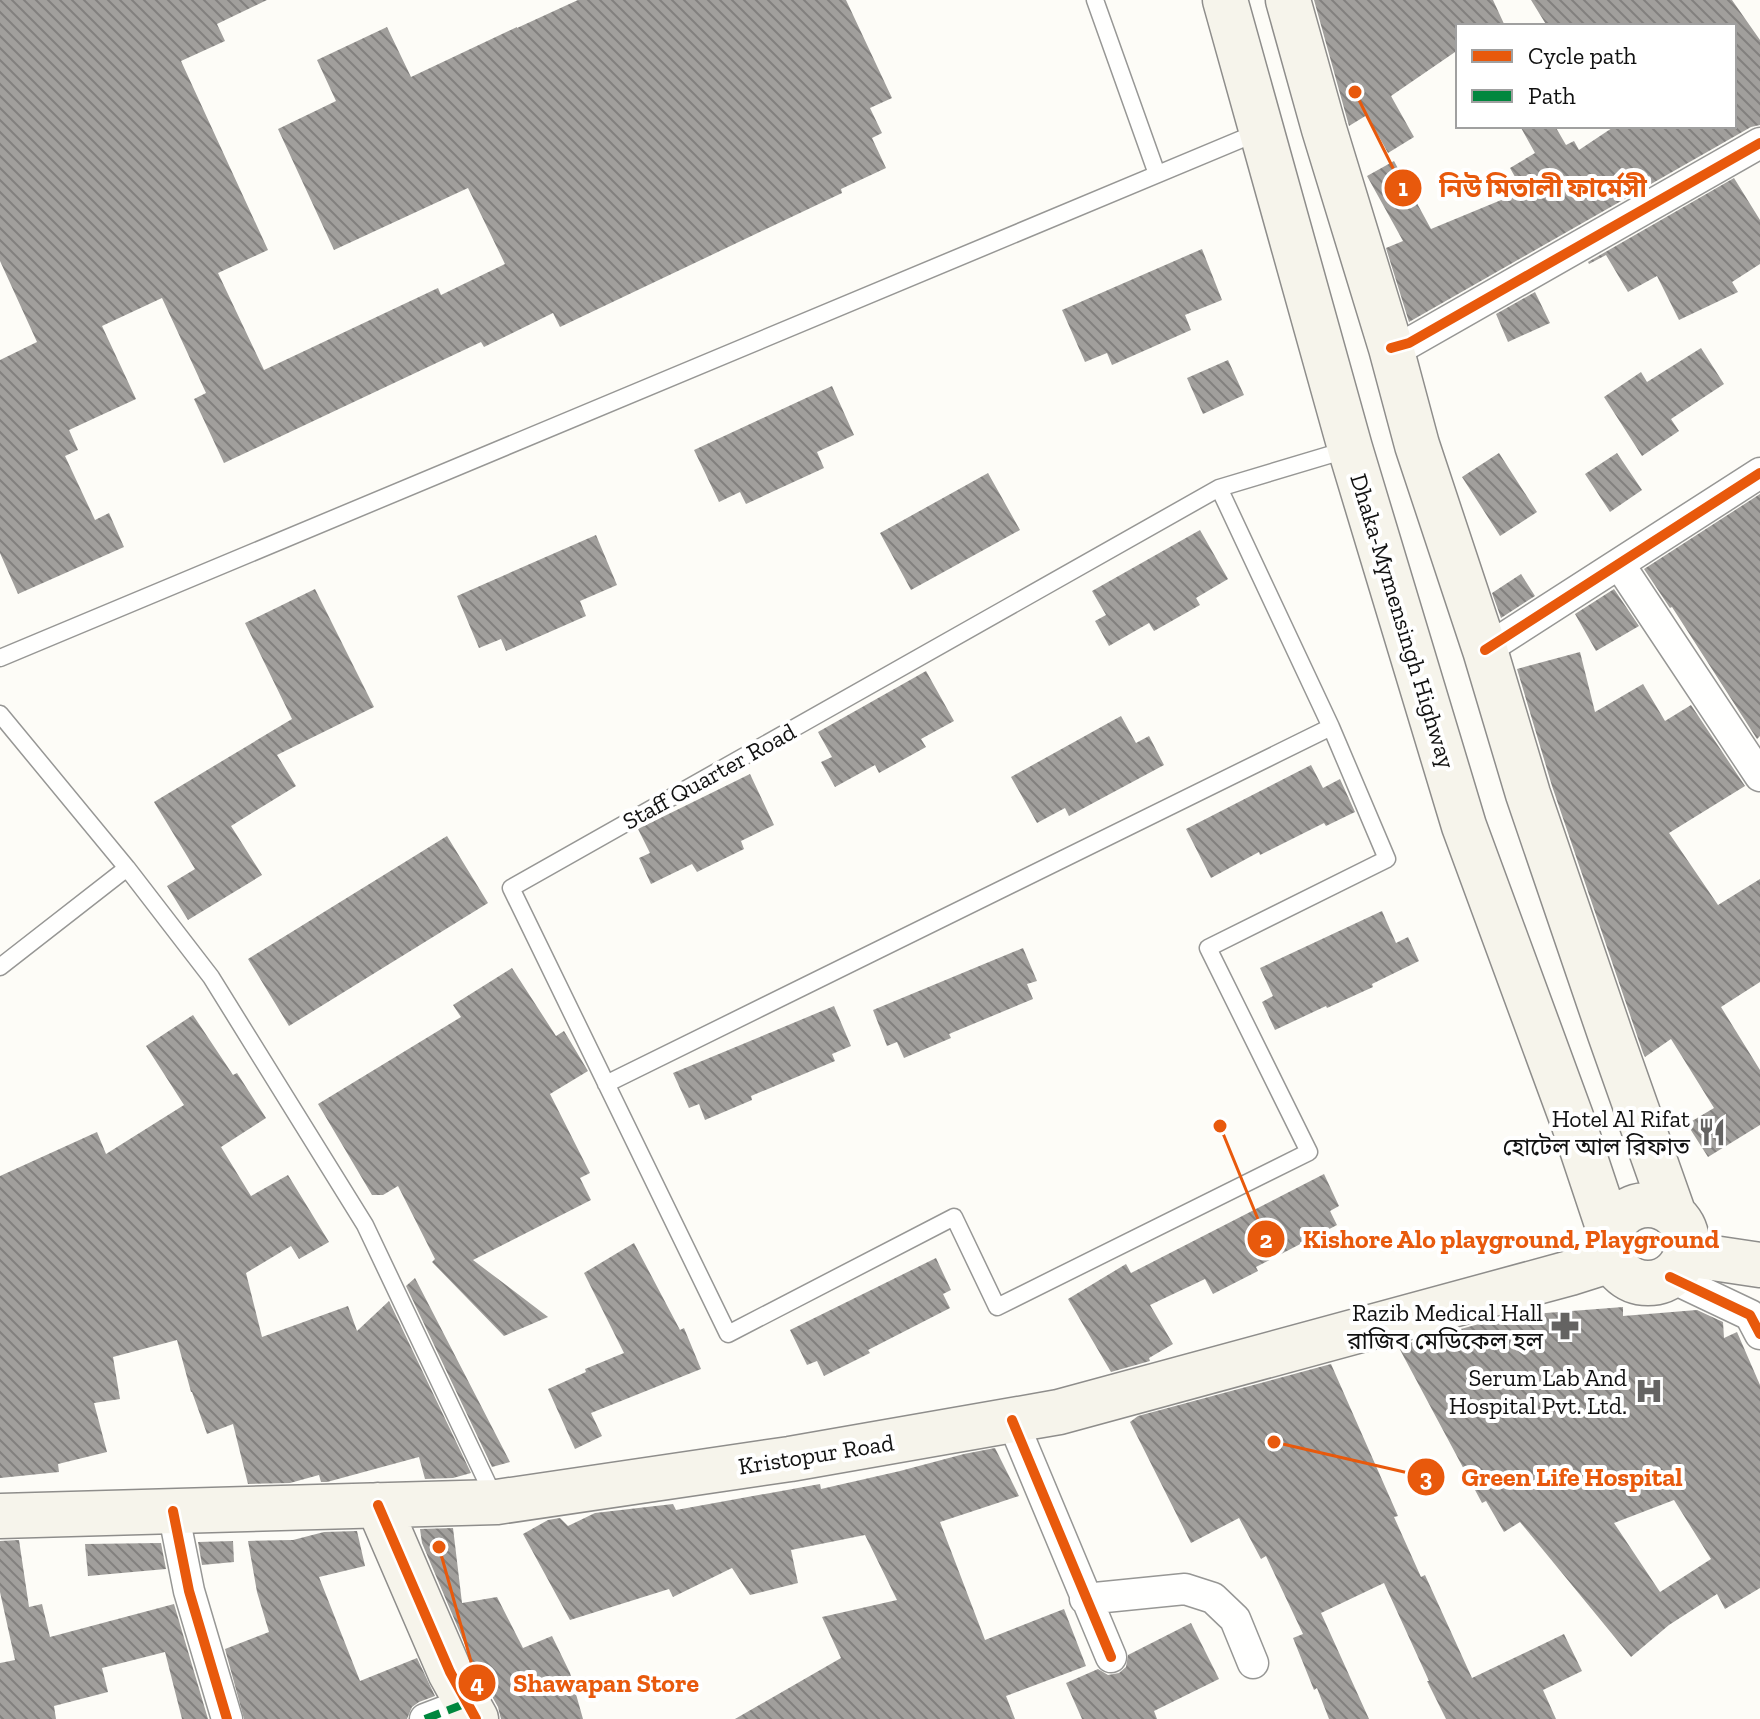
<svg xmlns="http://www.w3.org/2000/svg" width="1760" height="1719" font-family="'Zilla Slab','Noto Sans Bengali',serif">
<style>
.building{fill:url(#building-back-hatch);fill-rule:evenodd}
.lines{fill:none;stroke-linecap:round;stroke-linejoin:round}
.lane-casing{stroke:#979795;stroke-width:19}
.street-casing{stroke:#979795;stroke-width:33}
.secondary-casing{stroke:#8e8d8b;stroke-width:47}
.lane{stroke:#fffffe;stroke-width:16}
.street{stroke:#fffffe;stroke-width:30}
.secondary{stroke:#f6f4eb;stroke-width:44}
.quiet{stroke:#00873e;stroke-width:8;stroke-dasharray:16 8;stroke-linecap:butt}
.cycleway-casing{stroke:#fff;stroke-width:15}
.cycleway{stroke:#e8590c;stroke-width:10}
.labels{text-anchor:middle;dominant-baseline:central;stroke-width:8;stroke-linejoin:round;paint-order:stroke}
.street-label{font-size:24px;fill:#111;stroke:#fff}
.poi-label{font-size:24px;fill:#111;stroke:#fff;text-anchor:end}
.leader{fill:none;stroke:#e8590c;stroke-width:3}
.callout-dot{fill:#e8590c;stroke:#fff;stroke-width:3}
.mark-label{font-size:24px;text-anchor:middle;font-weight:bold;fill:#fff}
.callout-label{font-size:26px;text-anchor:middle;font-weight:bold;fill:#e8590c;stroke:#fff;stroke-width:8;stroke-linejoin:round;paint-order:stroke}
</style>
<defs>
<pattern id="building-back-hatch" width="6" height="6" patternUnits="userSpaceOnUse" patternTransform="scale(2)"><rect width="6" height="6" fill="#a19f9c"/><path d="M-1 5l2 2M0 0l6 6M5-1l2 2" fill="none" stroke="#82807e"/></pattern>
</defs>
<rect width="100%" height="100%" fill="#fdfcf7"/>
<path class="building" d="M0,0H267L217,24L225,41L181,61L268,250L218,273L264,370L438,288L441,295L505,264L468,188L334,250L278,129L336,101L317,60L387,27L411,77L517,27V28L578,0H846L892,98L870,108L882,133L872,138L886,168L841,189L842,193L560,327L553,313L484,347L481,342L224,463L194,399L206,393L162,298L102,326L136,399L69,430L78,450L65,456L95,520L109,513L124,547L18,594L0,553V360L37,342L0,261Z
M1314,0H1493L1505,26H1458V50L1391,96L1414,137L1388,153L1367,115L1349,126Z
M1531,0H1732L1760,40V125L1751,127L1409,322L1386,248L1403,241L1367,176L1394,161L1431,229L1523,191L1510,168L1535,153L1520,126H1555L1566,145L1574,141L1579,150L1615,126H1734V26H1547Z
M1734,178L1760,220V264L1732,282L1738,292L1679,320L1657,276L1628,292L1606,255L1589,264L1588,262Z
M1202,249L1222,300L1185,315L1191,330L1112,365L1107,353L1085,362L1062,310Z
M1535,292L1550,323L1508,342L1496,314Z
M1701,348L1724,384L1671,419L1679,431L1642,456L1604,397L1641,372L1647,382Z
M1228,360L1244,395L1203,414L1187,378Z
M832,386L854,435L817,452L824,468L746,504L740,492L719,502L694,450Z
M1499,453L1537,512L1500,536L1462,477Z
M1617,453L1642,490L1610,512L1585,474Z
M988,473L1020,530L911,590L880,533Z
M1760,494V736L1757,739L1672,607L1670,608L1644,569Z
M1200,530L1228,579L1196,598L1200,605L1154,631L1149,623L1109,646L1095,621L1106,615L1092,591Z
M596,535L617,585L580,601L586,616L506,651L501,639L479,648L457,596Z
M1521,574L1535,596L1501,618L1492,593Z
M315,589L374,707L277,755L296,786L231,826L262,875L188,920L167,886L195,869L154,802L292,719L245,623Z
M1614,589L1639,626L1596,651L1575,614Z
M1580,652L1595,712L1643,684L1665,721L1691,705L1745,786L1669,833L1718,905L1760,879V982L1721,1007L1760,1070V1125L1708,1157L1687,1124L1714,1108L1671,1039L1645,1057L1643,1053L1552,786L1517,669Z
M926,671L954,721L921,739L926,747L879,773L875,765L835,787L821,762L832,757L818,732Z
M1121,716L1136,743L1149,736L1164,765L1069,816L1065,808L1037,823L1011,777Z
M1311,765L1323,788L1340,779L1355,812L1326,826L1324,823L1260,855L1259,852L1211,878L1186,829Z
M750,774L774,825L741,841L744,849L697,872L692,864L651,884L639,858L650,853L638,829Z
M447,836L488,903L289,1026L248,959Z
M1382,911L1396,943L1408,937L1419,961L1372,984L1373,987L1327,1008L1326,1006L1275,1030L1262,1002L1273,996L1260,968Z
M1023,948L1037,981L1027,984L1033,999L949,1034L951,1038L904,1058L897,1042L887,1046L873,1010Z
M512,968L556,1036L564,1031L588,1071L550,1094L590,1173L580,1178L591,1200L473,1260L548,1317L504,1336L432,1262L435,1259L398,1186L383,1195H372L318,1104L461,1017L453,1005Z
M834,1006L851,1046L832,1054L835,1061L751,1096L752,1100L705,1120L699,1104L689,1108L673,1073Z
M193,1015L233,1075L237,1073L266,1118L221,1147L251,1196L288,1175L329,1242L299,1259L291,1246L246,1273L262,1337L348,1306L357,1331L389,1301L471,1473L453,1478L425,1479L419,1457L327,1482H321L319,1475L290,1483L248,1484L233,1424L207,1434L192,1392H191L177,1340L113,1357L120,1399L94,1403L107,1452L58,1464L59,1472L0,1478V1176L97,1132L106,1154L184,1105L146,1046Z
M1324,1174L1339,1206L1330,1211L1337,1225L1256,1267L1258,1271L1213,1294L1205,1279L1150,1305L1173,1344L1149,1358L1150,1361L1111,1372L1068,1299L1126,1264L1131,1273Z
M634,1243L680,1330L684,1328L701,1369L591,1413L602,1436L575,1449L548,1389L586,1372L585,1369L624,1353L584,1273Z
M936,1258L951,1290L943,1294L950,1308L868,1350L870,1353L824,1376L817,1361L807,1365L790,1330Z
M415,1278L510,1462L492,1467L406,1286Z
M1623,1307V1316L1697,1310L1723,1322L1724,1338L1737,1332L1760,1385V1588L1725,1609L1717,1594L1669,1625L1631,1657L1520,1522L1504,1532L1486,1501L1482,1503L1398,1346L1527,1311L1533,1310V1314ZM1674,1500L1711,1559L1660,1592L1614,1523Z
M1331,1364L1398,1516L1394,1517L1421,1577L1425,1575L1472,1678L1564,1634L1582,1671L1543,1690L1556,1719H1446L1427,1681H1429L1384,1583L1321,1613L1369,1719H1329L1317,1688L1314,1690L1293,1638L1303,1634L1266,1556L1261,1559L1239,1518L1191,1543L1130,1422L1138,1416Z
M995,1448L1019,1496L940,1522L985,1640L1064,1609L1086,1666L1006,1696L1015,1719H735L841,1658L822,1617L897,1600L865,1535L791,1550L798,1583L750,1595L732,1568L673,1597L669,1589L570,1620L523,1534L548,1520L560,1518L568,1526L595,1513L673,1504L676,1510L820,1484L821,1489L900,1471L964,1454Z
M453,1528L462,1603L497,1597L523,1648L552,1636L570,1673L583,1719H501L498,1707L472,1661L422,1543L420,1529Z
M357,1531L365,1566L319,1577L360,1681L417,1658L435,1696L419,1702L412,1707L407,1719H244L225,1649L269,1632L257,1592L248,1541L293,1540L324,1532Z
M19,1540L29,1607L42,1604L50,1637L174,1604L208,1719H182L165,1652L102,1668L108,1692L54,1706L56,1719H0V1663L15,1660L0,1592V1541Z
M233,1541L234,1562L202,1565L198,1542Z
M161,1543L166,1569L88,1576L85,1544Z
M1191,1623L1219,1679L1154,1711L1157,1719H1082L1066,1683L1098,1669L1108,1675L1119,1673L1126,1667L1128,1655Z"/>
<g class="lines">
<defs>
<path id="lane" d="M1095,0L1157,174
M1219,488L1331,727L1387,859L1208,948L1309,1152L997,1307L954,1217L728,1334L511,888L1219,488L1349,449
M0,658L1261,131
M0,714L127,868L211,977L365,1225L494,1497
M0,967L127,868
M606,1084L1331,727"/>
<path id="street" d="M1391,348L1409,343L1760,143
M1619,564L1760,776
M1485,650L1760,473
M1670,1277L1750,1315L1760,1334
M1012,1420L1111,1657
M173,1511L189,1591L227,1719
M1085,1599L1185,1589L1213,1598L1235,1619L1253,1663
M425,1719L467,1703"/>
<path id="secondary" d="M1225,0L1350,448L1464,826L1574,1125L1610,1233
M1288,0L1324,129L1391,348L1417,445L1485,650L1528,794L1610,1034L1674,1215
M1609 1244a39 39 0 1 1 78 0a39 39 0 1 1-78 0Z
M1686,1254L1760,1265
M378,1505L450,1672L476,1719
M0,1516L497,1502L790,1459L1059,1412L1570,1273L1611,1260"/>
</defs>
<use href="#lane" class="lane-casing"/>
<use href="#street" class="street-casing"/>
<use href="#secondary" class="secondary-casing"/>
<use href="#lane" class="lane"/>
<use href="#street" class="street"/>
<use href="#secondary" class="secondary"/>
<path class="quiet" d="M425,1719L467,1703"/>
<defs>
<path id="cycleway" d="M1391,348L1409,343L1760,143
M1485,650L1760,473
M1670,1277L1750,1315L1760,1334
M1012,1420L1111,1657
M378,1505L450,1672L476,1719
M173,1511L189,1591L227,1719"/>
</defs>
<use href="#cycleway" class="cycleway-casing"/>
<use href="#cycleway" class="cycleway"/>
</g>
<defs>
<symbol id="restaurant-bare" viewBox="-9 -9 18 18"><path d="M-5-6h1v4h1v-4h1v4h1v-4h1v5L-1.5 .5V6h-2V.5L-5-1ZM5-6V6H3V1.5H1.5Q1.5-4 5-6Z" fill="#646362" stroke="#fff" stroke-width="2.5" paint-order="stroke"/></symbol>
<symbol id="pharmacy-bare" viewBox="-9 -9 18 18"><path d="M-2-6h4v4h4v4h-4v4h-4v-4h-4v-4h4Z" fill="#646362" stroke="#fff" stroke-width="2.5" paint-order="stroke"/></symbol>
<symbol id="hospital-bare" viewBox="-9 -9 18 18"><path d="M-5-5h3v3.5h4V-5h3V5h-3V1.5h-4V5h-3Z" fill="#646362" stroke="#fff" stroke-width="2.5" paint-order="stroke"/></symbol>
</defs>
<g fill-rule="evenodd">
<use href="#restaurant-bare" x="1692" y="1112" width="40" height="40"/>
<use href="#pharmacy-bare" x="1545" y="1306" width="40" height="40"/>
<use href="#hospital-bare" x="1629" y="1371" width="40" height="40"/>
</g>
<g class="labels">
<g class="street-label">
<text transform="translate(1403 621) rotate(73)">Dhaka-Mymensingh Highway</text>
<text transform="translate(709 776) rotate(-29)">Staff Quarter Road</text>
<text transform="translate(816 1454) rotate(-9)">Kristopur Road</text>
</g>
<g class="poi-label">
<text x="1690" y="1118">Hotel Al Rifat<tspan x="1690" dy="28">হোটেল আল রিফাত</tspan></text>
<text x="1543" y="1312">Razib Medical Hall<tspan x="1543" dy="28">রাজিব মেডিকেল হল</tspan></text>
<text x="1627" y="1377">Serum Lab And<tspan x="1627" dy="28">Hospital Pvt. Ltd.</tspan></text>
</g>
</g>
<path class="leader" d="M1355 92L1403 188M1220 1126L1266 1239M1274 1442L1426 1477M439 1547L477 1683"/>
<g class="callout-dot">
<circle cx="1355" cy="92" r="8"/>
<circle cx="1220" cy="1126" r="8"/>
<circle cx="1274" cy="1442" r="8"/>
<circle cx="439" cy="1547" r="8"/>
<circle cx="1403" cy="188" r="20"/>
<circle cx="1266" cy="1239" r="20"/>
<circle cx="1426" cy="1477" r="20"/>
<circle cx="477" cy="1683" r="20"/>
</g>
<g class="mark-label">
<text x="1403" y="196">1</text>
<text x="1266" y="1248">2</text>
<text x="1426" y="1486">3</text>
<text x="477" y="1692">4</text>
</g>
<g class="callout-label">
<text x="1543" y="197">নিউ মিতালী ফার্মেসী</text>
<text x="1511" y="1248">Kishore Alo playground, Playground</text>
<text x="1572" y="1486">Green Life Hospital</text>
<text x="606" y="1692">Shawapan Store</text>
</g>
<rect x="1456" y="24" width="280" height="104" fill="#ffffff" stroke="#a0a0a0" stroke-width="2"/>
<rect x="1472" y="50" width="40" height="12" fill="#e8590c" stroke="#a0a0a0" stroke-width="2"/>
<text x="1528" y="64" font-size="24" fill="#111111">Cycle path</text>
<rect x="1472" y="90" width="40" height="12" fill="#00873e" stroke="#a0a0a0" stroke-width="2"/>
<text x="1528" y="104" font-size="24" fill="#111111">Path</text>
</svg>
